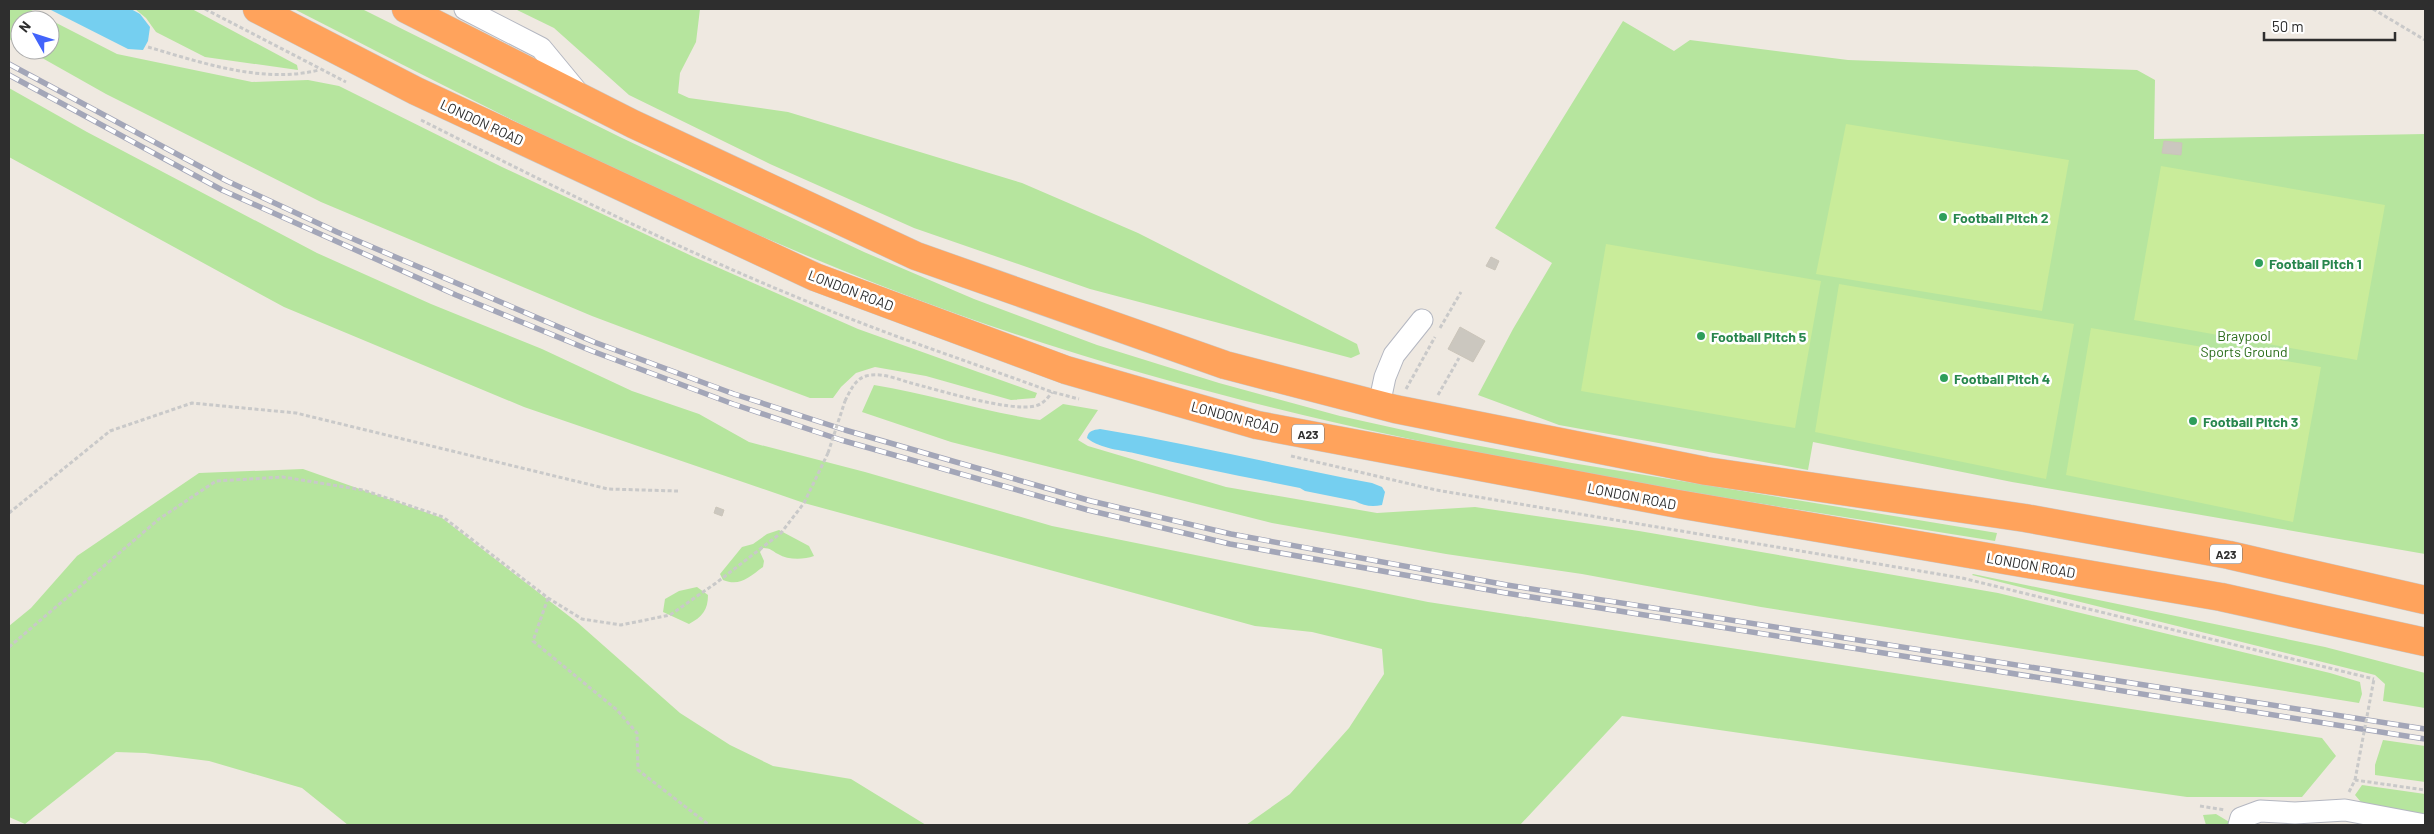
<svg xmlns="http://www.w3.org/2000/svg" width="2434" height="834" font-family="Barlow,sans-serif">
<style>
.green{fill:#b6e59e}
.pitch{fill:#c9ec9a}
.water{fill:#75cff0}
.building{fill:#cbc7bf;stroke:#cbc5ba}
.lines{fill:none;stroke-linecap:round;stroke-linejoin:round}
.minor-casing{stroke:#b4b7c1;stroke-width:23}
.highway-casing{stroke:#c9c9c9;stroke-width:29}
.path{stroke:#c9c9c9;stroke-width:3;stroke-dasharray:4 2.5;stroke-linecap:butt}
.minor{stroke:#fff;stroke-width:21}
.highway{stroke:#ffa35c;stroke-width:28}
.rail-casing{stroke:#a3a6b8;stroke-width:5.5}
.rail{stroke:#fff;stroke-width:4;stroke-dasharray:11;stroke-linecap:butt}
.path-bridge{stroke:#c9c9c9;stroke-width:3;stroke-dasharray:4 2.5;stroke-linecap:butt}
.leisure-dot{fill:#2e9e5b;stroke:#fff;stroke-width:2}
.labels{text-anchor:middle;dominant-baseline:central;stroke-width:5;stroke-linejoin:round;paint-order:stroke}
.shield{fill:#fff;stroke:#6d6d6d;stroke-width:1}
.shield-label{font-size:12px;font-weight:bold;fill:#2e2e2e}
.street-label{font-size:14px;fill:#2e2e2e;stroke:#fff}
.leisure-label{font-size:14px;font-weight:bold;fill:#27864d;stroke:#fff;text-anchor:start}
.park-label{font-size:14px;fill:#2c6e1b;stroke:#fff}
</style>
<rect width="100%" height="100%" fill="#efe9e1"/>
<path class="green" d="M9,9H29L117,54L252,82L308,80L339,86L502,167L694,257L858,329L1037,393L1035,398L1011,400L926,376L875,367L856,373L841,387L833,398H810L592,316L321,202L106,94L28,50H50V20H20V46L9,39Z
M135,9H192L297,65L298,70L205,57L156,32L146,18Z
M294,9H362L622,138L864,252L974,299L1097,345L1219,383L1340,416L1453,441L1572,463L1997,533L1995,541C1643,485 1294,434 957,314C728,232 510,120 294,9Z
M515,9H700L696,42L680,73L678,93L689,98L788,112L1022,183L1138,233L1357,344L1360,354L1351,358L1090,289L914,228L770,164L629,95L554,28Z
M1623,21L1674,51L1690,40L1848,60L2137,70L2155,80L2154,139L2425,134V554L2012,482L1813,442L1808,470L1559,425L1478,395L1513,329L1552,263L1495,228Z
M9,88L87,132L317,253L431,304L542,349L632,391L699,414L749,442L865,472L1052,526L1428,602L2322,738L2336,756L2302,797H2187L1622,716L1520,825H1246L1290,794L1349,728L1384,674L1382,649L1312,632L1255,626L804,503L524,407L284,307L9,157Z
M874,385C930,394 984,412 1040,420L1063,404L1098,410L1078,440L1088,446L1226,487L1377,513L1475,507L1639,531L1998,593L2330,673L2360,682L2362,694L2359,703L1761,607L1582,574L1446,554L1272,523L951,442L862,412Z
M303,469L442,518L578,623L680,713L730,745L773,766L851,779L926,825H348L302,788L209,761L145,753L116,752L25,824L9,817V626L31,608L77,556L199,473Z
M779,530L809,546L814,556C803,560 788,560 778,554C772,551 771,548 763,548L760,552L764,561L763,567C749,577 740,587 723,580L720,574L742,547L753,544L767,534Z
M1973,574L2325,647L2425,673V708L2383,701L2385,684L2375,675L1972,575Z
M697,587L708,595C708,610 702,617 689,624L663,612L665,599L679,591Z
M2383,740L2425,746V782L2375,775V765Z
M2362,785L2425,794V818L2365,807L2355,795Z
M2216,814L2231,823V825H2206L2203,815Z"/>
<path class="pitch" d="M1846,124L2069,160L2042,311L1816,274Z
M2161,166L2385,205L2357,360L2134,320Z
M1606,244L1821,281L1795,428L1581,391Z
M1839,284L2074,324L2046,479L1815,432Z
M2091,328L2321,367L2293,522L2066,475Z"/>
<path class="water" d="M49,9H131L140,14L150,27L148,41L143,50L128,49Z
M1100,429C1191,444 1281,466 1372,483L1382,487L1385,492L1382,505C1372,507 1364,506 1355,501L1305,491L1300,488C1246,477 1192,467 1138,454C1122,450 1100,449 1087,438C1088,431 1093,430 1100,429Z"/>
<path class="building" d="M2164,141L2182,143L2181,155L2162,153Z
M1491,257L1499,261L1495,270L1486,266Z
M1460,327L1485,341L1473,362L1448,349Z
M716,507L724,510L722,516L714,513Z"/>
<g class="lines">
<defs>
<path id="minor" d="M465,9L541,48L579,94
M1379,405L1385,377L1394,355L1422,320
M2239,825L2241,818L2260,811L2295,813L2345,810L2425,825"/>
<path id="highway" d="M257,9L416,91L815,277L1066,370L1257,425L1678,504L2221,597L2425,642
M406,9L633,124L916,256L1225,365L1395,409L1706,471L2025,518L2229,555L2425,600"/>
</defs>
<use href="#minor" class="minor-casing"/>
<use href="#highway" class="highway-casing"/>
<path class="path" d="M205,9L346,82
M2373,9L2425,40
M148,47C203,63 263,84 319,70
M421,120C566,193 712,266 864,324C926,348 990,369 1052,392L1079,399
M1440,328L1461,292
M1406,389L1435,337
M1438,395L1459,358
M845,401C850,391 855,379 866,376C881,372 897,379 911,383C938,390 1010,412 1035,406C1043,404 1048,398 1052,392
M1291,456L1436,490L1962,578L2374,679
M9,513L110,431L192,403L296,413L608,489L678,491
M548,598L533,641L617,710L637,733L638,770L709,825
M9,647L159,519L216,481L283,477L363,490L443,517L548,598L582,619L621,625L670,615L716,583L781,533L804,503L828,453
M2349,792L2355,780L2425,790
M2200,806L2225,810"/>
<use href="#minor" class="minor"/>
<use href="#highway" class="highway"/>
<defs>
<path id="rail" d="M9,64L227,181L337,232L594,342L734,394L845,430L1091,501L1231,534L1507,585L2425,729
M9,75L222,190L456,295L592,351L733,404L841,440L1088,510L1230,544L1506,593L2425,739"/>
</defs>
<use href="#rail" class="rail-casing"/>
<use href="#rail" class="rail"/>
<path class="path-bridge" d="M828,453L845,401
M2355,780L2374,679"/>
</g>
<g class="leisure-dot">
<circle cx="1943" cy="217" r="5"/>
<circle cx="2259" cy="263" r="5"/>
<circle cx="1701" cy="336" r="5"/>
<circle cx="1944" cy="378" r="5"/>
<circle cx="2193" cy="421" r="5"/>
</g>
<g class="labels">
<g class="shield">
<rect x="1292" y="424.5" width="32" height="19" rx="4"/>
<rect x="2210" y="544.5" width="32" height="19" rx="4"/>
</g>
<g class="shield-label">
<text x="1308" y="434">A23</text>
<text x="2226" y="554">A23</text>
</g>
<g class="street-label">
<text transform="translate(482 122) rotate(25)">LONDON ROAD</text>
<text transform="translate(851 290) rotate(21)">LONDON ROAD</text>
<text transform="translate(1235 417) rotate(15)">LONDON ROAD</text>
<text transform="translate(1632 496) rotate(11)">LONDON ROAD</text>
<text transform="translate(2031 565) rotate(10)">LONDON ROAD</text>
</g>
<g class="leisure-label">
<text x="1953" y="217">Football Pitch 2</text>
<text x="2269" y="263">Football Pitch 1</text>
<text x="1711" y="336">Football Pitch 5</text>
<text x="1954" y="378">Football Pitch 4</text>
<text x="2203" y="421">Football Pitch 3</text>
</g>
<g class="park-label">
<text x="2244" y="335">Braypool<tspan x="2244" dy="16">Sports Ground</tspan></text>
</g>
</g>
<rect width="2434" height="834" fill="none" stroke="#2e2e2e" stroke-width="20"/>
<g transform="translate(35 35) rotate(309)"><circle r="24" fill="#ffffff" stroke="#ababab"/>
<path d="M0-4L9 19L0 12L-9 19Z" fill="#4264fb"/>
<text y="-8" font-size="14" font-weight="bold" text-anchor="middle" fill="#2e2e2e">N</text>
</g>
<path d="M2264 32v8h131v-8" fill="none" stroke="#2e2e2e" stroke-width="2.5"/>
<text x="2272" y="32" font-size="15" fill="#2e2e2e" stroke="#ffffff" stroke-width="4" paint-order="stroke">50 m</text>
</svg>
